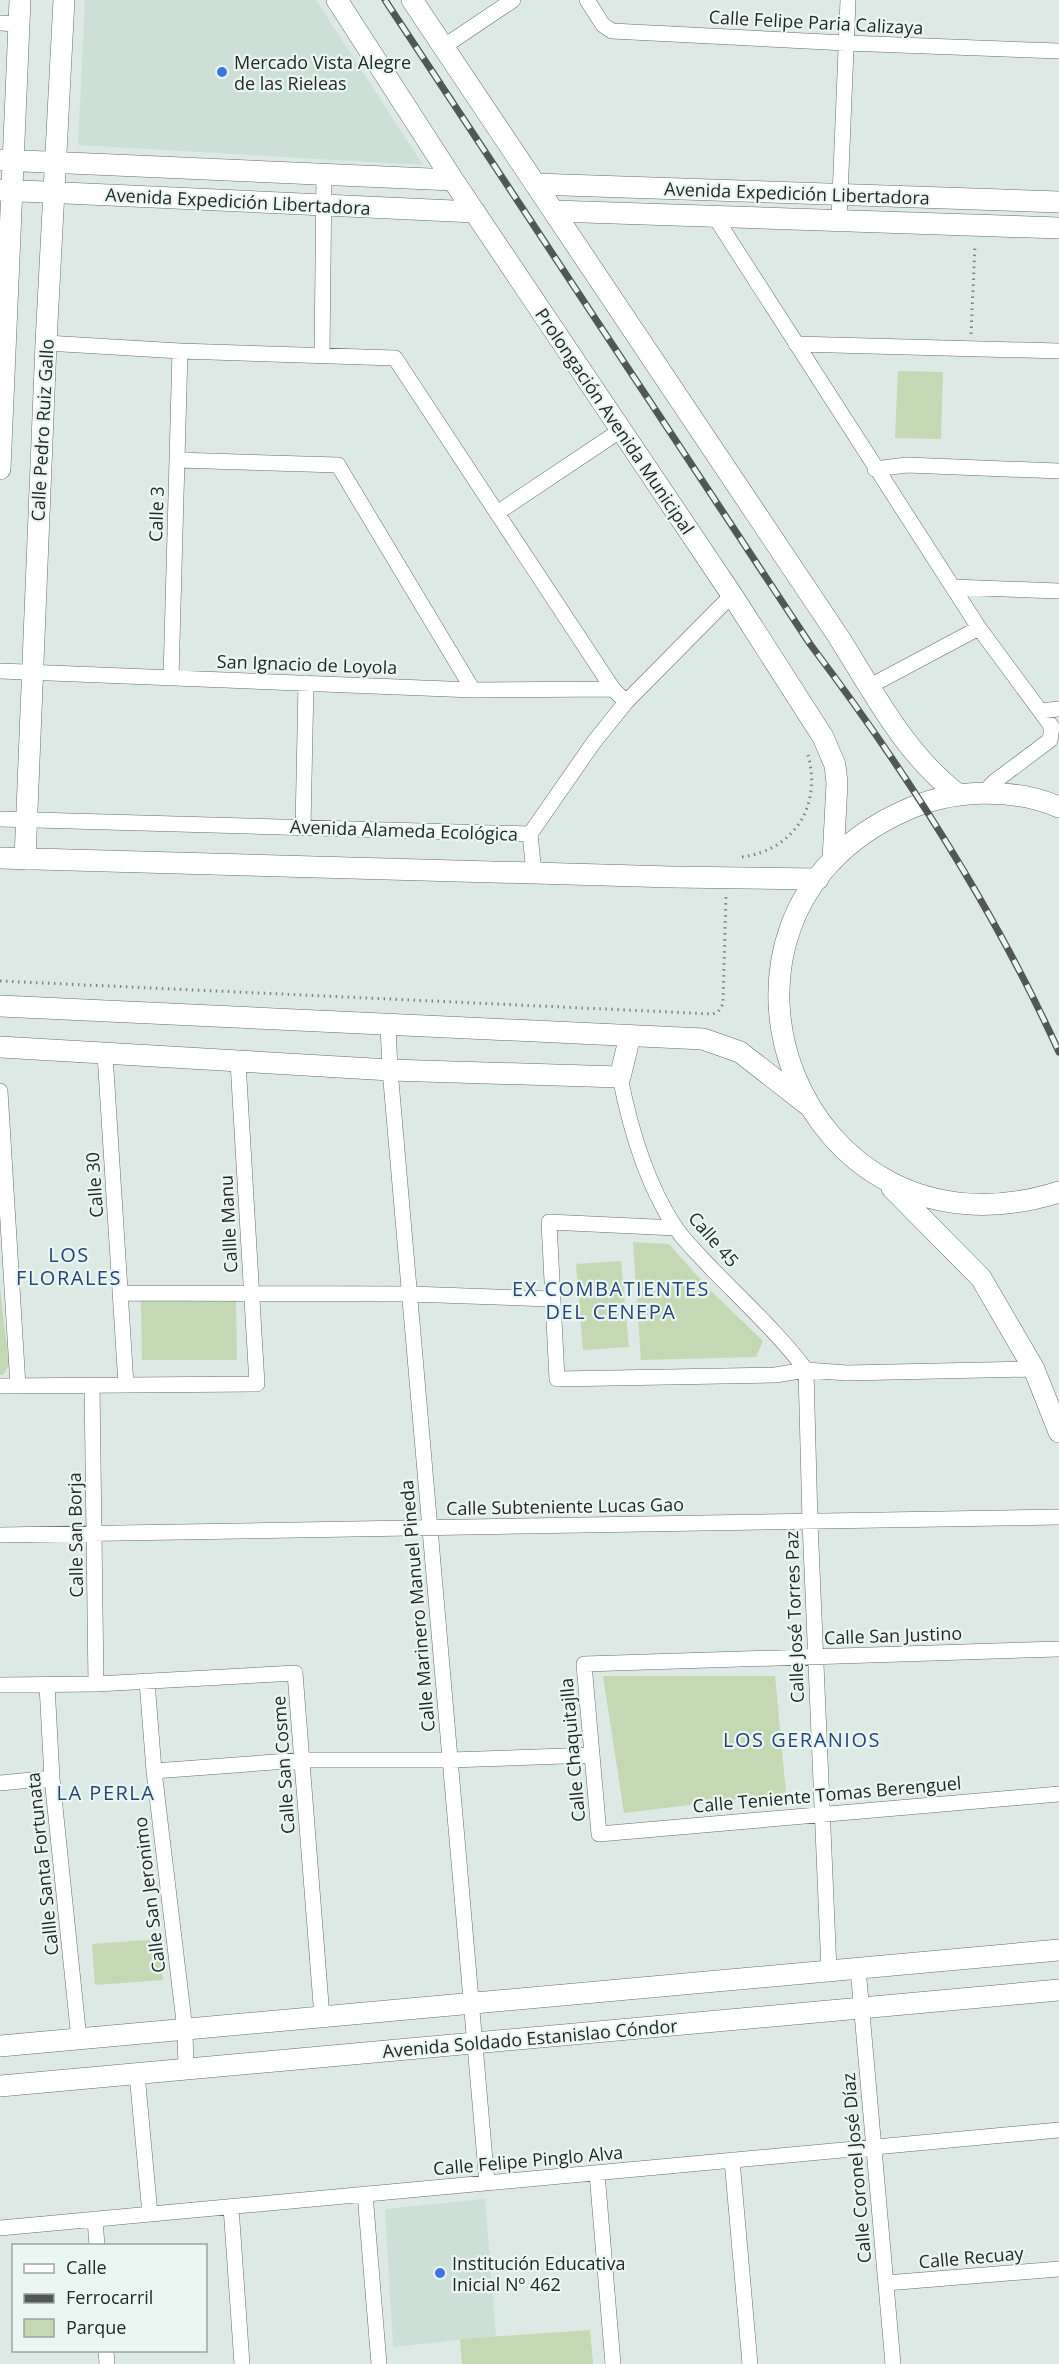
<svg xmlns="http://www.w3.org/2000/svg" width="1059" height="2364" font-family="'Open Sans',sans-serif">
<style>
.built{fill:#cde0d7}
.green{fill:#c3d8b3}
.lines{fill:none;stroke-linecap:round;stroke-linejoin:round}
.street-casing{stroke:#656f6b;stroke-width:16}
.secondary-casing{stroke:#656f6b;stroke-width:22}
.path{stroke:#7e8582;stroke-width:3;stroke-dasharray:1.5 4.5;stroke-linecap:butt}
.street{stroke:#fff;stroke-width:15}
.secondary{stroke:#fff;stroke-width:21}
.rail-casing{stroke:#515755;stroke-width:7}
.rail{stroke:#eaf6f1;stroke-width:4.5;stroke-dasharray:14;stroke-linecap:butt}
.poi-dot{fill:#3c76e5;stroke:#eaf6f1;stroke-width:2}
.labels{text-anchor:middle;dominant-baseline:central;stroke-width:4.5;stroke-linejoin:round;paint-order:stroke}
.street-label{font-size:18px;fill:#242827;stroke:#eaf6f1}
.poi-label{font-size:18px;fill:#242827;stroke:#eaf6f1;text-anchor:start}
.neighbourhood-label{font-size:20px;letter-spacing:1.5px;fill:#27457c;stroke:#eaf6f1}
</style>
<rect width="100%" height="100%" fill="#dde9e4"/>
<path class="built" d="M85,0H316L423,165L78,145Z
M485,2199L496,2336L393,2347L385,2209Z"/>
<path class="green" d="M898,371L943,372L941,439L895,438Z
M633,1242L669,1244L710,1290L763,1341L756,1357L641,1360Z
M621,1261L629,1347L583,1350L576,1264Z
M0,1288L9,1365L3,1375H0Z
M236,1300L237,1360H142L141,1301Z
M603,1676H775L786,1793L624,1813Z
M160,1939L163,1980L95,1985L92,1944Z
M590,2330L593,2364H462L460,2339Z"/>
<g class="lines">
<defs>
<path id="street" d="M587,0L603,25L612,31L846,43L1059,51
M0,23L19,24
M443,47L513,0
M715,217L979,628L1052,727L1050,740L994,782L983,794
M839,221L848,0
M46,343L180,351L395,358L613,689L626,702
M796,344L1059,351
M322,356L324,175
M177,460L338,465L473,690
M875,469L907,465L1059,471
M497,513L621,430
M953,587L1059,591
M0,671L473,690L613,689
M171,678L180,351
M870,686L979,628
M1040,711L1059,709
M0,819L530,834L594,742L626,702L732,595
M303,827L306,683
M530,834L534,873
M388,1025L390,1070L487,2183
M105,1054L126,1385
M620,1077C630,1128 646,1183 675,1227C685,1242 700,1256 712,1269C744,1302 778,1333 806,1370
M0,1091L18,1386
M676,1228L549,1222L557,1379L775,1375L806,1370L847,1373L1034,1369
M121,1293L410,1294L552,1299
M806,1370L810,1522L829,1971
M92,1385L96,1684
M0,1386L257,1384L238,1062
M0,1535L1059,1517
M1059,1649L584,1664L599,1834L1059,1794
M147,1681L154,1771L185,2030L186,2069
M0,1685L96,1684L295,1673L322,2017
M47,1685L52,1778L79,2039
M154,1771L302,1760H450L592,1755
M0,1783L52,1778
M858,1968L893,2364
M137,2074L150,2214
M732,2160L750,2364
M597,2173L613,2364
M365,2194L379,2364
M231,2207L242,2364
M95,2219L97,2246
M0,2228L1059,2130
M886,2283L1059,2269
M106,2350L107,2364"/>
<path id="secondary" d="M337,0L453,180L732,595L823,737L835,765L837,783L833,860
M412,0L838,636C873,691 905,755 959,795
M1,160L453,180
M535,184L1059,202
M0,190L475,212
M554,211L1059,228
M0,469L20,0
M1059,807C1011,787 951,789 904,811C665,918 797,1275 1059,1192
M0,858L672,877L818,879
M25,859L46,343L64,0
M0,1006L703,1039L740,1052L808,1105
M0,1047L390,1070L620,1077L630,1036
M892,1188L981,1278L1034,1369L1059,1432
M0,2046L1059,1950
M0,2086L1059,1990"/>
</defs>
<use href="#street" class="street-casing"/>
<use href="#secondary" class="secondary-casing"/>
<path class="path" d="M971,334L975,245
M742,857C794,850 822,806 808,755
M0,981L713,1014L718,1012L723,1004L726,895"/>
<use href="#street" class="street"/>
<use href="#secondary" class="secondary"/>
<defs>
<path id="rail" d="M385,0L810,644C906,771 993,907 1059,1052"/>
</defs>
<use href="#rail" class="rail-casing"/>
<use href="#rail" class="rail"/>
</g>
<g class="poi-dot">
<circle cx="222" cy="72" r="6"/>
<circle cx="440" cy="2273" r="6"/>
</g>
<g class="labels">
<g class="street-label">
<text transform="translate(816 22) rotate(3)">Calle Felipe Paria Calizaya</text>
<text transform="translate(797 193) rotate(2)">Avenida Expedición Libertadora</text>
<text transform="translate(238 201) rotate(3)">Avenida Expedición Libertadora</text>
<text transform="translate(615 421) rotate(56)">Prolongación Avenida Municipal</text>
<text transform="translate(42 430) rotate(-87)">Calle Pedro Ruiz Gallo</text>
<text transform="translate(156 514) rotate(-88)">Calle 3</text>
<text transform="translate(307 664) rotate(2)">San Ignacio de Loyola</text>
<text transform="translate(404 830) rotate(2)">Avenida Alameda Ecológica</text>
<text transform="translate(94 1185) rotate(-94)">Calle 30</text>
<text transform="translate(228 1224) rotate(-93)">Callle Manu</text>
<text transform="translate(714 1239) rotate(49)">Calle 45</text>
<text transform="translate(565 1506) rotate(-1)">Calle Subteniente Lucas Gao</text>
<text transform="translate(75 1535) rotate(-91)">Calle San Borja</text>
<text transform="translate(417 1606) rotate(-95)">Calle Marinero Manuel Pineda</text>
<text transform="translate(794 1617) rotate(-92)">Calle José Torres Paz</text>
<text transform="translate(893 1635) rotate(-2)">Calle San Justino</text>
<text transform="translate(572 1750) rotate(-95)">Calle Chaquitajlla</text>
<text transform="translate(283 1765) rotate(-94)">Calle San Cosme</text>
<text transform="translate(827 1794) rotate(-5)">Calle Teniente Tomas Berenguel</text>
<text transform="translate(42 1864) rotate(-96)">Callle Santa Fortunata</text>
<text transform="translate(149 1895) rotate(-97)">Calle San Jeronimo</text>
<text transform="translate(530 2038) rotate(-5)">Avenida Soldado Estanislao Cóndor</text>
<text transform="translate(528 2160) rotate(-5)">Calle Felipe Pinglo Alva</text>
<text transform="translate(856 2168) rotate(-95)">Calle Coronel José Díaz</text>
<text transform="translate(971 2257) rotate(-5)">Calle Recuay</text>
</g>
<g class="poi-label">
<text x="234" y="62">Mercado Vista Alegre<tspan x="234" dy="21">de las Rieleas</tspan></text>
<text x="452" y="2263">Institución Educativa<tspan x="452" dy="21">Inicial Nº 462</tspan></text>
</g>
<g class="neighbourhood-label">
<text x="69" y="1254">LOS<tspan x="69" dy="23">FLORALES</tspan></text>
<text x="611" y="1288">EX COMBATIENTES<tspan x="611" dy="23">DEL CENEPA</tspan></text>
<text x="802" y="1739">LOS GERANIOS</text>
<text x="106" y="1792">LA PERLA</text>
</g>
</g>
<rect x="12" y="2244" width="195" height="108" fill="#eaf6f1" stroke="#9ba4a0" stroke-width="1.5"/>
<rect x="24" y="2264" width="30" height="9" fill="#ffffff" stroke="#9ba4a0" stroke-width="1.5"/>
<text x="66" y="2274" font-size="18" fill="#242827">Calle</text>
<rect x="24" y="2294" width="30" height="9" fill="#515755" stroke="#9ba4a0" stroke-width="1.5"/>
<text x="66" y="2304" font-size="18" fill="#242827">Ferrocarril</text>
<rect x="24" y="2319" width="30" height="18" fill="#c3d8b3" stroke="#9ba4a0" stroke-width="1.5"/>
<text x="66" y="2334" font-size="18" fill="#242827">Parque</text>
</svg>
